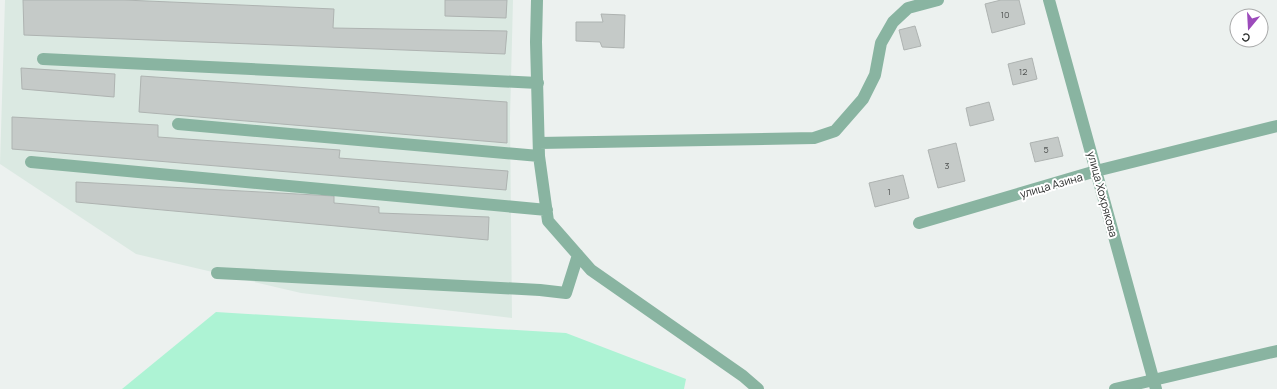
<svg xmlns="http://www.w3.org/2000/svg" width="1277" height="389" font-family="Manrope,sans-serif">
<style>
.built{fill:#dbe9e2}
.green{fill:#adf3d4}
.building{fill:#c5cac8;stroke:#aeb3b1}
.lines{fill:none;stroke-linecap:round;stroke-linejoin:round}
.minor{stroke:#89b4a1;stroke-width:12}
.labels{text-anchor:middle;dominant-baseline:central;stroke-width:4;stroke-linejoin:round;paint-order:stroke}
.number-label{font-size:9px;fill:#505352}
.street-label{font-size:11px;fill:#292b2a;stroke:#fff}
</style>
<rect width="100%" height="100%" fill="#ecf1ef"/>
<path class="built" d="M5,0H513L510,118L512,318L301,293L136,254L0,164Z"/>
<path class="green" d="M216,312L566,333L686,379L684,389H122Z"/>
<path class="building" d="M23,0H124L334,9L333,28L507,31L505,54L24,35Z
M445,0H507L506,18L445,16Z
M1001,0H1019L1025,24L992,33L985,4Z
M601,14L625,15L624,48L602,47L600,42L576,41V22H603Z
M915,26L921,46L904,50L899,30Z
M1032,58L1037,79L1013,85L1008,64Z
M21,68L115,74L114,97L22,89Z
M141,76L507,102V143L139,112Z
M989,102L994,120L970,126L966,108Z
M12,117L158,125V137L340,150L339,158L508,171L506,190L12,149Z
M1058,137L1063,156L1035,162L1030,143Z
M956,143L965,181L938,188L928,150Z
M903,175L909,198L875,207L869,183Z
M76,182L334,196V203L379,207V213L489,217L488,240L76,202Z"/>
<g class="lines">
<path class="minor" d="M537,0L536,42L539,156L548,221L591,270L743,376L758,389
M1049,0L1156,389
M43,59L538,83
M178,124L539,156
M539,143L814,138L835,131L863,99L875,75L881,43L893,22L908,8L938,0
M31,162L547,210
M919,223L1096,171L1277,126
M217,273L540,290L566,293L578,255
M1115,389L1277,351"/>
</g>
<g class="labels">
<g class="number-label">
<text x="1005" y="14">10</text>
<text x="1023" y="71">12</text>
<text x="1046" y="149">5</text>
<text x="947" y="165">3</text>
<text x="889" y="191">1</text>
</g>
<g class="street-label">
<text transform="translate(1051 185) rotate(-16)">улица Азина</text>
<text transform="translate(1103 194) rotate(75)">улица Хохрякова</text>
</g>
</g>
<g transform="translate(1249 28) rotate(198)"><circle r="19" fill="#ffffff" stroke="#a9aaaa"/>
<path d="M0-3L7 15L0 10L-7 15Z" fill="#9c4bbb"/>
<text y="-6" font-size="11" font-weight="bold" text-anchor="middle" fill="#292b2a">С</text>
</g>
</svg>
